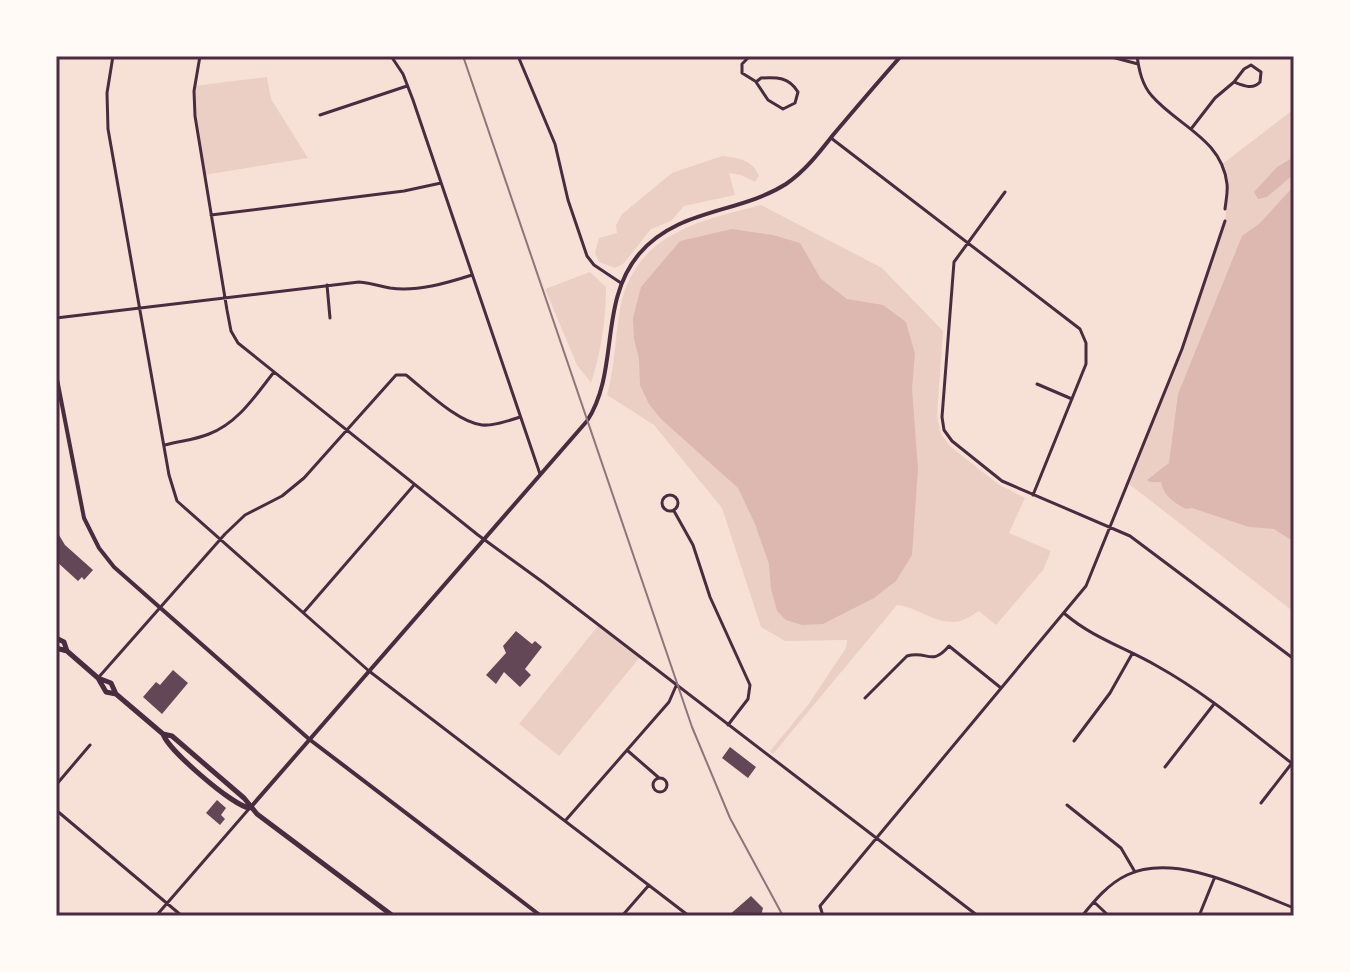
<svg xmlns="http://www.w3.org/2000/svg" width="1350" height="972" font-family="Overpass,sans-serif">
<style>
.green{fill:#ebcfc5}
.water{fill:#dcb8b0}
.building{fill:#644757}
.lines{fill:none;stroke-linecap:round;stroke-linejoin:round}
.minor{stroke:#4a2c40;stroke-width:3}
.tertiary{stroke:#4a2c40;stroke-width:4}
.secondary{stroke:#4a2c40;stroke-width:4}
.primary{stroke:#4a2c40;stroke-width:5}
.rail{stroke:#8f747c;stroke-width:2}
.neatline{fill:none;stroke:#4a2c40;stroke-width:3}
</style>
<rect width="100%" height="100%" fill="#f7e1d7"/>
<path class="green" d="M267,77L271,99L308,158L204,175L195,116L194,86Z
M1294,109V612L1129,484L1182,349L1225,221L1228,191L1221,165Z
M722,156C738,158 752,159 759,176L755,182L741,175L729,173L735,195L684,206L671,221L651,229L624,263L615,268L599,262L595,253L599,238L617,233L616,225L622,214L672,173Z
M761,205L882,268L943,331L937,416L941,434L951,447L998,484L1025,498L1009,533L1051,551L1043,570L996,625L979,611C972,615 963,622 955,622C934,623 917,607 897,605L773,754L770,751L808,705L846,648L847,640L785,641L761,627L722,508L654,425L607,395C615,367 615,338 620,309C634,234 699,221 761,205Z
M590,272L606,287C606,320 601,352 591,383L577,365L545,289Z
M598,626L640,657L559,756L519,724Z"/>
<path class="water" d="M1294,157V174L1267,197L1258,199L1254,192L1277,167Z
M1294,186V542L1274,529L1249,527L1192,508L1186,509C1174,502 1164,497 1161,482H1150L1147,480L1169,463L1178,394L1242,236L1260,223Z
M732,229L773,235L800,243L821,279L847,299L883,305L906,322L915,354L912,388L918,469L912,555L896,581L874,598L823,624L802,625L786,620L777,611L771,589L769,564L755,524L738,488L661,419L649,404L640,385L639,359L634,339L633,318L641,287L680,241Z"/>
<path class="building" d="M56,530L65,545L93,570L84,580L82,577L78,581L56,561Z
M516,631L532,644L535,641L542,647L525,669L531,675L520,687L504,672L496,684L486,675L506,653L503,646Z
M173,670L188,683L162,714L143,697L156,682L160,685Z
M730,747L756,767L748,778L722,758Z
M217,800L226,808L221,815L225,819L220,825L206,813Z
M751,896L763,908L761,916H728Z"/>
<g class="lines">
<path class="minor" d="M113,56L107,93L108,129L169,475L177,501L369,671L689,916
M200,56L194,91L195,116L227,310L231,331L238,343L478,535L544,583L978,916
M391,56L403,74L413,100L540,474
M518,56L555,144L568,200L587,256L594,265L621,283
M750,56L742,64V73L755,81
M1108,56L1138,64
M1137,56C1139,70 1142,85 1152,96C1178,126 1222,139 1227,184C1228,192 1226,200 1225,209
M1251,65L1261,72L1260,82C1253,90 1244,86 1234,82L1244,69Z
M761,78C777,77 789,77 798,92L795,103L783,109L768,100L756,82Z
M320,115L407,86
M1191,129L1215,98L1234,82
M831,138L1080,329L1086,343V364L1033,495
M1005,192L954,262L942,417L944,430L952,441L1002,481L1130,536L1294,659
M211,215L404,191L441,183
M327,285L330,318
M56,318L359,282C370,283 380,286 390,288C417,292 447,283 472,275
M1037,384L1072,399
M165,445C179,441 195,440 209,434C238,423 255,396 274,372
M662 503a8 8 0 1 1 16 0a8 8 0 1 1-16 0Z
M674,511L693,545L710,597L750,685L748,699L728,725
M304,612L414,485
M1065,614C1093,638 1126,648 1157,666C1206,693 1250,731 1294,765
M98,678L225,534L245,515L282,496L304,478L396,375H406C425,390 457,422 482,425C494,426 508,421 520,417
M865,698L907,656C928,650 931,667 949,646L1001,688
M1074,741L1110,693L1132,654
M628,751L658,777
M1165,767L1214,704
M653 785a7 7 0 1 1 14 0a7 7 0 1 1-14 0Z
M56,785L90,745
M1261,803L1292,763
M1067,805L1121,848L1135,872
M56,810L182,916
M565,821L669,702L676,686
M1094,902L1109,916
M156,916L248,810
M622,916L649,885
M823,916L820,906L1086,586L1182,349L1225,221
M1082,916C1095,900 1108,884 1127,875C1176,852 1247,890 1294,908
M1199,916L1214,879"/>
<path class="tertiary" d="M56,374L84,518L99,548L114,567L309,739L541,916"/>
<path class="secondary" d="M250,808L587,421C620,370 598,303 639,254C678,208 739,214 786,184C805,171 819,153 833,135C855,109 878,82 901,56"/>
<path class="primary" d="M56,638L64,642L67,651L98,678L106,692L116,694L163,734L172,736L244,798L257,814L393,916
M56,648L67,651
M98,678L111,683L116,694
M163,734C168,750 232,805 249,808"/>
<path class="rail" d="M463,56L692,727L730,818L783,916"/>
</g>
<rect width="1350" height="972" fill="none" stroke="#fffaf5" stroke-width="116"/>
<rect x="58" y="58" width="1234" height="856" class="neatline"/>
</svg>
